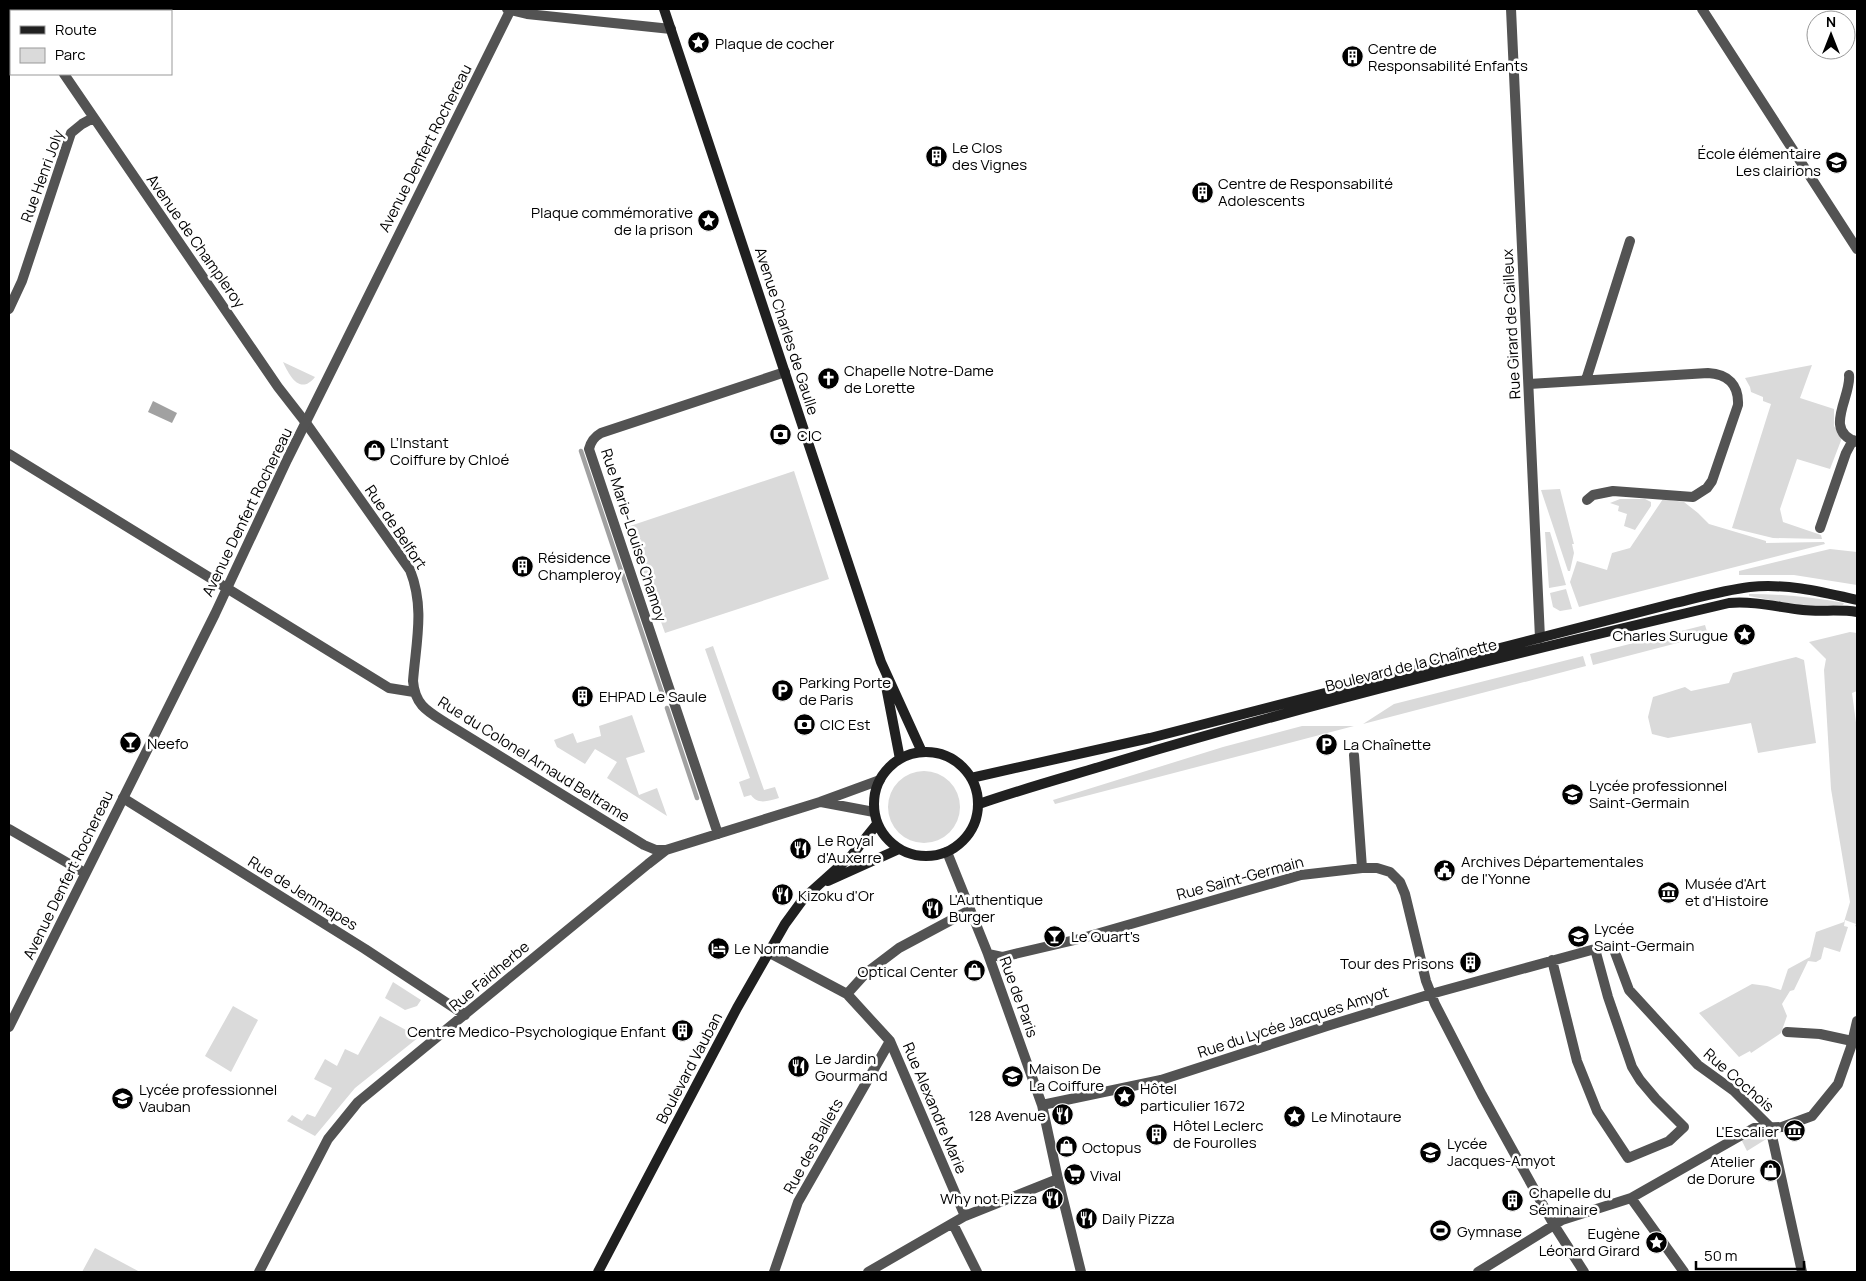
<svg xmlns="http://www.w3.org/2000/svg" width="1866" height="1281" font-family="Manrope,sans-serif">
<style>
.green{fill:#dadada}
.water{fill:#a1a1a1}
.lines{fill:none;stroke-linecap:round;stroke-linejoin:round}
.stream{stroke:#a1a1a1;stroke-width:4.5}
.minor{stroke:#535353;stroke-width:10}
.tertiary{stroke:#535353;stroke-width:10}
.secondary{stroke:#202020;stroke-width:10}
.labels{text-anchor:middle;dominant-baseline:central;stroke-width:5;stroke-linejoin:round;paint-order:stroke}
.poi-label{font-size:15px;fill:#000;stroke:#fff;text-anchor:start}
.street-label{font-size:15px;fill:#000;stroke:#fff}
</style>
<rect width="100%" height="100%" fill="#fff"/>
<path class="green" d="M283,362L315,377C300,396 289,375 283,362Z
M1812,365L1800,398L1834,409V426L1842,438L1830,469L1797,459L1780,509L1783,522L1821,535L1822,539L1773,538L1732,528L1771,404L1763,401V397L1751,392L1750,387L1745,378Z
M794,471L829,579L665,633L627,527Z
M1560,489L1574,544H1572L1574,553L1570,571H1568L1541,490Z
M1620,499H1645L1651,502V506L1635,530L1624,526L1627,514L1618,511L1619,506L1610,503Z
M1663,499L1684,502L1698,513L1709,524L1766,541V543L1824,542L1825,544L1579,607L1570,582L1577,561L1607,570L1612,553L1630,548Z
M1545,532H1550L1566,585L1549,588Z
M1830,549L1857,552V585L1794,575H1739V571Z
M1566,589L1572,609L1560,611L1553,607L1550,593Z
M1749,594C1781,594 1811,597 1844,603L1843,605L1804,606L1749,596Z
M1705,625L1708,635L1593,665L1590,654Z
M1850,632L1857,633V691L1852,693L1857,730V927L1855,926L1856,924L1845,920L1844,926L1848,927L1840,952L1824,947L1821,959L1816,962L1808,961L1794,990L1790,991L1782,1004L1787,1016L1781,1033L1751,1053L1750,1051L1739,1057L1699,1013L1752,984L1767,986L1781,990L1788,969L1810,957L1816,932L1844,922L1850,902L1831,789L1824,670L1826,659L1809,642Z
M713,646L764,790L775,787L779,798C768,801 758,805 751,795L744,797L739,782L750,778L705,649Z
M1583,656L1586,666L1363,724L1394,704Z
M1796,657L1804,660L1816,743L1758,753L1751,723L1668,738L1652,734L1648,717L1653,697L1685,687L1691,691L1729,683L1733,673Z
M632,715L645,752L626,758L639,795L657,788L667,816L607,778L617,762L595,749L585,764L557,747L554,740L573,733L577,743L601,736L599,726Z
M1302,726H1354L1055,804L1053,800L1223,747Z
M888 807a36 36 0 1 1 72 0a36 36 0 1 1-72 0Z
M393,982L421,1000L417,1006L405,1010L385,998Z
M233,1006L258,1020L231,1072L205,1056Z
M380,1016L419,1037L355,1088L315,1136L287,1121L292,1115L302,1121L307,1114L315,1117L332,1088L314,1079L325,1059L337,1066L345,1049L358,1055Z
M1756,1133H1766L1768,1138L1747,1151L1741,1139L1747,1135Z
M95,1248L140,1272H82Z"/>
<path class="water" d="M153,401L177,413L172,423L148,412Z"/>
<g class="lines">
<path class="stream" d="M581,451L663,696
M667,708L697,798"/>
<path class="minor" d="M31,9L32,11
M507,9L527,14L671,29
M1511,9L1540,638
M64,74L278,387L306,423L410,570C425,608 416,642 413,681C415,705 427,711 446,723L644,845L656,850H666
M9,309L22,281L71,133L82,124L93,118
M1849,375C1852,396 1822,431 1857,442
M1586,380L1630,241
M1529,384L1708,373C1728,374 1739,385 1738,405L1712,481L1707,488L1693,497L1613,491L1593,495L1587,500
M9,454L389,688L414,692
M1820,528L1846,453L1853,440
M1354,755L1362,868
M123,798L365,949L465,1015
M821,802L874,812
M9,829L85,873
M718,834L589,449C591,441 594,437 601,433L785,372
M947,852L988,954L1042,1105L1058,1179L1081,1272
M768,952L847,994L890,1041L965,1216
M988,954L1002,957L1079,939L1301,875L1362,868H1377L1390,872L1400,882L1405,894L1426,981L1435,1004L1482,1095L1554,1225L1584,1272
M1552,960L1577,1061L1597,1111L1628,1158L1669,1141L1684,1127L1656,1099L1640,1080L1632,1067L1608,997L1595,949
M847,994L866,973L899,948L970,910
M1787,1032L1820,1034L1852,1041
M1042,1105L1161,1080L1327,1026L1431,994L1595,949L1606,946L1613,947L1629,990L1698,1065L1734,1091L1770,1127L1802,1272
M1631,1198L1684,1272
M953,1224L977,1272
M259,1272L328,1139L358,1102L648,864L666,850L820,802L880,780
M774,1272L798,1202L890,1041
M868,1272L965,1216L1058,1179
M1478,1272L1562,1220L1631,1198L1754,1128L1782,1127L1812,1116L1838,1084L1851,1047L1857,1021"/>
<path class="tertiary" d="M1702,9L1857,249
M9,1027L215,614L287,460L511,9"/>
<path class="secondary" d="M664,9L881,662L922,752
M885,681L900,759
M874 804a52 52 0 1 1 104 0a52 52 0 1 1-104 0Z
M971,778L1150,738L1675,603C1700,597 1725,590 1750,587C1786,583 1822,592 1857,600
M979,804C1022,789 1066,777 1109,764C1314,702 1521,652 1729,603C1755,601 1777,607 1803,610C1821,612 1839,609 1857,612
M828,881L899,849
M598,1272L737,1008L785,924L804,898L852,855L877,824"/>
</g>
<defs>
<symbol id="sight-disc" viewBox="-11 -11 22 22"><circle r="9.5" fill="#000" stroke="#fff"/><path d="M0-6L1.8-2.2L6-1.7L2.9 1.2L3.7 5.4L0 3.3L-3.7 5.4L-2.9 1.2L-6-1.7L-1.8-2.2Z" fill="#fff"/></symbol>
<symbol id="building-disc" viewBox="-11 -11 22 22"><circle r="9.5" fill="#000" stroke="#fff"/><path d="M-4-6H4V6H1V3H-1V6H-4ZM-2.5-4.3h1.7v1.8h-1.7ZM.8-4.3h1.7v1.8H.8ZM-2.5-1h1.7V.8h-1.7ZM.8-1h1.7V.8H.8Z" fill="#fff"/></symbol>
<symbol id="school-disc" viewBox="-11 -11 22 22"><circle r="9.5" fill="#000" stroke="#fff"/><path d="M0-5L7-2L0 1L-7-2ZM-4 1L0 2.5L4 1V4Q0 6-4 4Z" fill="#fff"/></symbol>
<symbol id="church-disc" viewBox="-11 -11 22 22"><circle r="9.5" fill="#000" stroke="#fff"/><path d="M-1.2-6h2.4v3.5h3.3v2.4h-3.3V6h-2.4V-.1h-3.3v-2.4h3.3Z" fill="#fff"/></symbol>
<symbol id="bank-disc" viewBox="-11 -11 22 22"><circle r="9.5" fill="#000" stroke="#fff"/><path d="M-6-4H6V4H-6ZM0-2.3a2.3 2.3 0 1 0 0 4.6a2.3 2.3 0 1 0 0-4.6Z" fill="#fff"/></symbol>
<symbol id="shop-disc" viewBox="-11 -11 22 22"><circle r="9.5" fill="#000" stroke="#fff"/><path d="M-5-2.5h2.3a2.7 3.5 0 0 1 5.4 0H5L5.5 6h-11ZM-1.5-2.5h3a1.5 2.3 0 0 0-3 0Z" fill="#fff"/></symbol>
<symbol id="parking-disc" viewBox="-11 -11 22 22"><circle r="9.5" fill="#000" stroke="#fff"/><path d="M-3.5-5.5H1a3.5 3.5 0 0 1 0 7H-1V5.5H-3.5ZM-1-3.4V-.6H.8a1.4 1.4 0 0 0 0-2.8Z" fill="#fff"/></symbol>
<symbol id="bar-disc" viewBox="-11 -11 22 22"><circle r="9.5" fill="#000" stroke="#fff"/><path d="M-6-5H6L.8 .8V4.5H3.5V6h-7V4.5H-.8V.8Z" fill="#fff"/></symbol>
<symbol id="restaurant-disc" viewBox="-11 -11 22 22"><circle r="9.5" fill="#000" stroke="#fff"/><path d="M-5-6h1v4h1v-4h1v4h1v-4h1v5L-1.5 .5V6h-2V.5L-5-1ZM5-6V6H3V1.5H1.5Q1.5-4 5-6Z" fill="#fff"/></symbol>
<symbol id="civic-disc" viewBox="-11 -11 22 22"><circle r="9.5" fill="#000" stroke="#fff"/><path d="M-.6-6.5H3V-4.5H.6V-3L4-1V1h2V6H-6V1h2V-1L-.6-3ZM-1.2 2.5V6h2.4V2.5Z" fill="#fff"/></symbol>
<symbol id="museum-disc" viewBox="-11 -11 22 22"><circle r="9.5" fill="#000" stroke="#fff"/><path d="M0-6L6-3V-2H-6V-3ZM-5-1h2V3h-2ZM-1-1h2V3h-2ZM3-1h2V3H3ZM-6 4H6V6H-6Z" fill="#fff"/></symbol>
<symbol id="hotel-disc" viewBox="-11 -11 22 22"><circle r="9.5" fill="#000" stroke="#fff"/><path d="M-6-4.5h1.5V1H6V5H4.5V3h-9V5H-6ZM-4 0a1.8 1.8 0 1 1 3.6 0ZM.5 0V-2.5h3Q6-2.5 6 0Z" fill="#fff"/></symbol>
<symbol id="university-disc" viewBox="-11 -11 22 22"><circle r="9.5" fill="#000" stroke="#fff"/><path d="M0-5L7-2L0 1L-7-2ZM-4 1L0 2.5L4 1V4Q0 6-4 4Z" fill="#fff"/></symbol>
<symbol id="supermarket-disc" viewBox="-11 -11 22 22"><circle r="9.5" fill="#000" stroke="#fff"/><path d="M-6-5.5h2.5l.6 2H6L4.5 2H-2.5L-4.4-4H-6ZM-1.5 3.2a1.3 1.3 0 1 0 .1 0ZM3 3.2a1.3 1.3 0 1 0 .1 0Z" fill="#fff"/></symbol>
<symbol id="stadium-disc" viewBox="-11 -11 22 22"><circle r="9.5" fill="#000" stroke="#fff"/><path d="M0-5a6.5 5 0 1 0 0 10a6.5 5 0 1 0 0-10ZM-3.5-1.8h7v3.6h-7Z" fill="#fff"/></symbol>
</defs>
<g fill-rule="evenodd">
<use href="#sight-disc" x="686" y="30" width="25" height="25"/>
<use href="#building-disc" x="1340" y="44" width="25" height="25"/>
<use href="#building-disc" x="924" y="144" width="25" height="25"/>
<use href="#school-disc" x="1824" y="150" width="25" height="25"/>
<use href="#building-disc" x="1190" y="180" width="25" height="25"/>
<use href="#sight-disc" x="696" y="208" width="25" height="25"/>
<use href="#church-disc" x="816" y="366" width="25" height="25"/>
<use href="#bank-disc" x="768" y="422" width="25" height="25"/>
<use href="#shop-disc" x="362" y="438" width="25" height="25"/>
<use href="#building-disc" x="510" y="554" width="25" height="25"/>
<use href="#sight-disc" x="1732" y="622" width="25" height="25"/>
<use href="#parking-disc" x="770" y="678" width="25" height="25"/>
<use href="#building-disc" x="570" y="684" width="25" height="25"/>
<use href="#bank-disc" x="792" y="712" width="25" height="25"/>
<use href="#bar-disc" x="118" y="730" width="25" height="25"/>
<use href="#parking-disc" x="1314" y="732" width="25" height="25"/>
<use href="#school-disc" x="1560" y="782" width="25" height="25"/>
<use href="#restaurant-disc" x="788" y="836" width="25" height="25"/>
<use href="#civic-disc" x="1432" y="858" width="25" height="25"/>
<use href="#museum-disc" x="1656" y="880" width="25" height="25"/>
<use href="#restaurant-disc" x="770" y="882" width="25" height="25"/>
<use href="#restaurant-disc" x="920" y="896" width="25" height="25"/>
<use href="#bar-disc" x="1042" y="924" width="25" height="25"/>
<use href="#school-disc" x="1566" y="924" width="25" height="25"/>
<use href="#hotel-disc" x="706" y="936" width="25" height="25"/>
<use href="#building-disc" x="1458" y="950" width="25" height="25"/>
<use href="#shop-disc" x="962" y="958" width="25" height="25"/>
<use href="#building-disc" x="670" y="1018" width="25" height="25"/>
<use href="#restaurant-disc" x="786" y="1054" width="25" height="25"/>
<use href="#university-disc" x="1000" y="1064" width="25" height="25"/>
<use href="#sight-disc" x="1112" y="1084" width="25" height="25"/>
<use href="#school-disc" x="110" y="1086" width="25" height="25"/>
<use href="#restaurant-disc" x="1050" y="1102" width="25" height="25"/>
<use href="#sight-disc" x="1282" y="1104" width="25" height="25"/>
<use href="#museum-disc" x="1782" y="1118" width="25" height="25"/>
<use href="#building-disc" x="1144" y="1122" width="25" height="25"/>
<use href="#shop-disc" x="1054" y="1134" width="25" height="25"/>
<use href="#school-disc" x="1418" y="1140" width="25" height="25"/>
<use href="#shop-disc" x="1758" y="1158" width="25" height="25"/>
<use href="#supermarket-disc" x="1062" y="1162" width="25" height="25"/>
<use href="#restaurant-disc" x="1040" y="1186" width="25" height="25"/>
<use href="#building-disc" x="1500" y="1188" width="25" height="25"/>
<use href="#restaurant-disc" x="1074" y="1206" width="25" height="25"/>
<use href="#stadium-disc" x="1428" y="1218" width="25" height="25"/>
<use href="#sight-disc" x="1644" y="1230" width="25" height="25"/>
</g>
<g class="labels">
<g class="poi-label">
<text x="715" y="43">Plaque de cocher</text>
<text x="1368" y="48">Centre de<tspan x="1368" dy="17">Responsabilité Enfants</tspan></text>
<text x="952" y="147">Le Clos<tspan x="952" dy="17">des Vignes</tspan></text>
<text x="1821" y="153" text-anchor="end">École élémentaire<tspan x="1821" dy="17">Les clairions</tspan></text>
<text x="1218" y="183">Centre de Responsabilité<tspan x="1218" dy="17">Adolescents</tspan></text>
<text x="693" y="212" text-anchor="end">Plaque commémorative<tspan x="693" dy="17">de la prison</tspan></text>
<text x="844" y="370">Chapelle Notre-Dame<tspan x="844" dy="17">de Lorette</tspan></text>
<text x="797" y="435">CIC</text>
<text x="390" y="442">L’Instant<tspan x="390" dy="17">Coiffure by Chloé</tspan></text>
<text x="538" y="557">Résidence<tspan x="538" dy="17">Champleroy</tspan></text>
<text x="1728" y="635" text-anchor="end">Charles Surugue</text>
<text x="799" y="682">Parking Porte<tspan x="799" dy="17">de Paris</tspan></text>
<text x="599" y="696">EHPAD Le Saule</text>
<text x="820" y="724">CIC Est</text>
<text x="147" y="743">Neefo</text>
<text x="1343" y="744">La Chaînette</text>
<text x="1589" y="785">Lycée professionnel<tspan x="1589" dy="17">Saint-Germain</tspan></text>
<text x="817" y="840">Le Royal<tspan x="817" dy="17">d'Auxerre</tspan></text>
<text x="1461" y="861">Archives Départementales<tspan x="1461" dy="17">de l'Yonne</tspan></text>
<text x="1685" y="883">Musée d'Art<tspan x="1685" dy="17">et d'Histoire</tspan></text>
<text x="798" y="895">Kizoku d'Or</text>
<text x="949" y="899">L'Authentique<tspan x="949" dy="17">Burger</tspan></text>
<text x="1594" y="928">Lycée<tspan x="1594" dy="17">Saint-Germain</tspan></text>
<text x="1071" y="936">Le Quart's</text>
<text x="734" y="948">Le Normandie</text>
<text x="1454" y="963" text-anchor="end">Tour des Prisons</text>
<text x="958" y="971" text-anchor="end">Optical Center</text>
<text x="666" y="1031" text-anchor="end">Centre Medico-Psychologique Enfant</text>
<text x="815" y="1058">Le Jardin<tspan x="815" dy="17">Gourmand</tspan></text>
<text x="1029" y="1068">Maison De<tspan x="1029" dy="17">La Coiffure</tspan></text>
<text x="1140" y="1088">Hôtel<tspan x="1140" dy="17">particulier 1672</tspan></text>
<text x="139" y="1089">Lycée professionnel<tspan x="139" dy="17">Vauban</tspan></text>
<text x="1046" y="1115" text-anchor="end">128 Avenue</text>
<text x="1311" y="1116">Le Minotaure</text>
<text x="1173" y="1125">Hôtel Leclerc<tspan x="1173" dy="17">de Fourolles</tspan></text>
<text x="1779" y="1131" text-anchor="end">L'Escalier</text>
<text x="1447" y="1143">Lycée<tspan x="1447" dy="17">Jacques-Amyot</tspan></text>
<text x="1082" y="1147">Octopus</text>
<text x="1755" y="1161" text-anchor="end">Atelier<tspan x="1755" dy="17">de Dorure</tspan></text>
<text x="1090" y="1175">Vival</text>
<text x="1529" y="1192">Chapelle du<tspan x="1529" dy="17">Séminaire</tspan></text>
<text x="1037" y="1198" text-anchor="end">Why not Pizza</text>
<text x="1102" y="1218">Daily Pizza</text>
<text x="1457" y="1231">Gymnase</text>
<text x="1640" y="1233" text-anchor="end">Eugène<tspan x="1640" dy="17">Léonard Girard</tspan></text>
</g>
<g class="street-label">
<text transform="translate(425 148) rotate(-63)">Avenue Denfert Rochereau</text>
<text transform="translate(42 176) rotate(-70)">Rue Henri Joly</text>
<text transform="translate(196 241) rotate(55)">Avenue de Champleroy</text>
<text transform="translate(1511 324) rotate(-93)">Rue Girard de Cailleux</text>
<text transform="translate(787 331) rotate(72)">Avenue Charles de Gaulle</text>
<text transform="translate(247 512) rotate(-64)">Avenue Denfert Rochereau</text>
<text transform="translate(396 527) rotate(56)">Rue de Belfort</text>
<text transform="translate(634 535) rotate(72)">Rue Marie-Louise Chamoy</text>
<text transform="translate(1411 665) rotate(-14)">Boulevard de la Chaînette</text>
<text transform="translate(534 759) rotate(32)">Rue du Colonel Arnaud Beltrame</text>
<text transform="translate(68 875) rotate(-64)">Avenue Denfert Rochereau</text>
<text transform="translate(1240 878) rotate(-15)">Rue Saint-Germain</text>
<text transform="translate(303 893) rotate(32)">Rue de Jemmapes</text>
<text transform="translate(489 976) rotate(-40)">Rue Faidherbe</text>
<text transform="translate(1019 997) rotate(70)">Rue de Paris</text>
<text transform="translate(1293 1022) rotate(-18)">Rue du Lycée Jacques Amyot</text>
<text transform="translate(689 1068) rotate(-62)">Boulevard Vauban</text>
<text transform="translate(1739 1080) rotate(41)">Rue Cochois</text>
<text transform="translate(935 1108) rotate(67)">Rue Alexandre Marie</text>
<text transform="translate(813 1146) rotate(-61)">Rue des Ballets</text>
</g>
</g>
<rect width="1866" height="1281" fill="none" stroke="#000000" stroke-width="20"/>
<rect x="10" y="10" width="162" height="65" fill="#ffffff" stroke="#999999"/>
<rect x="20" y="26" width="25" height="8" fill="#202020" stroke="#999999"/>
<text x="55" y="35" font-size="15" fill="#000000">Route</text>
<rect x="20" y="48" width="25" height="15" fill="#dadada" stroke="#999999"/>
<text x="55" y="60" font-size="15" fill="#000000">Parc</text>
<g transform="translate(1831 35)"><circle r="24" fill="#ffffff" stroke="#999999"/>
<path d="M0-4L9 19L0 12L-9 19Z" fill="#000000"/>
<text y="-8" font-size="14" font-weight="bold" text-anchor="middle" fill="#000000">N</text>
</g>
<path d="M1696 1261v8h108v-8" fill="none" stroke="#000000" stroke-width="2.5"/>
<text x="1704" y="1261" font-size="15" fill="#000000" stroke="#ffffff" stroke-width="4" paint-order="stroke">50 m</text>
</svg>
